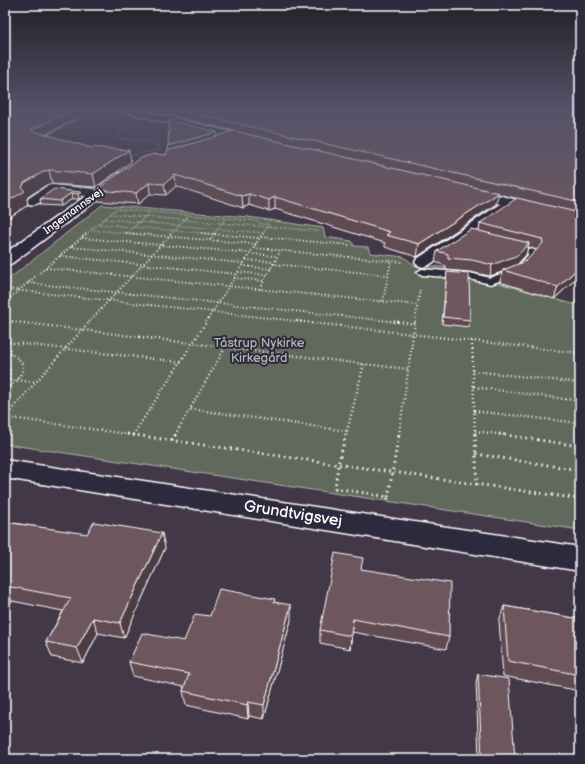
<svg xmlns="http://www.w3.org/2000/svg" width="585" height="764" font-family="'Balsamiq Sans',sans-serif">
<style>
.green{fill:#61695c;stroke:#b0b4ae}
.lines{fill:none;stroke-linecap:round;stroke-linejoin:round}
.service-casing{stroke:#fff;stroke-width:3}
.minor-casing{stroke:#fff;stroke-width:3}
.tertiary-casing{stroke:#fff;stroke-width:3}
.path-far4{stroke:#fff;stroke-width:1;stroke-dasharray:0.5 1.5;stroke-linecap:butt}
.path-far3{stroke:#fff;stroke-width:1.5;stroke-dasharray:0.5 2;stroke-linecap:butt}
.path-far2{stroke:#fff;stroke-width:2;stroke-dasharray:1 2.5;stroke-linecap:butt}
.path-far1{stroke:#fff;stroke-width:2.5;stroke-dasharray:1 3;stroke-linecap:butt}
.path{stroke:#fff;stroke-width:3;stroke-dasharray:1.5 4;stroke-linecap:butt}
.service{fill:#2f2a3d;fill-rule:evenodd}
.minor{fill:#2f2a3d;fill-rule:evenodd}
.tertiary{fill:#2f2a3d;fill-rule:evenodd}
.wall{fill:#5f4b51;stroke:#fff;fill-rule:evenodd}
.shaded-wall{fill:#4d3d42;stroke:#fff}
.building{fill:#6e575e;stroke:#fff}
.labels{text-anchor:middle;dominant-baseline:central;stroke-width:4;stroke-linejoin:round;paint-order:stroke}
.far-street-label{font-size:11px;fill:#fff;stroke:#2f2a3d}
.park-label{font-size:13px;fill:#b0b4ae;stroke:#2f2a3d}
.near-street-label{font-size:16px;fill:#fff;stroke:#2f2a3d}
</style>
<rect width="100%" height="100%" fill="#423847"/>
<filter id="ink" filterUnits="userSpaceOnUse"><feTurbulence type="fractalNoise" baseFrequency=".025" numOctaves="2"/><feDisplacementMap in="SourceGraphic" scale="8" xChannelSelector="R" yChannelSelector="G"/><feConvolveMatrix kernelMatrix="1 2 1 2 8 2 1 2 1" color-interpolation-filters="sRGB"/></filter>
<g filter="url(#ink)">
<path class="green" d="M102,205L248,217L323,228L325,237L352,241L354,246L368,247L370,253L404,257L414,265L442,267L573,304L580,297V530L5,444V282Z"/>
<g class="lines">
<defs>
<path id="service" d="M512,244L538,251L539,253L522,272L491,284L469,279L422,275L417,272L422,269L470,273L490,278L516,268L529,254L509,249L508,247Z"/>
<path id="minor" d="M120,173L124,174L126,177L124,180L11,264L5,266V253L86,196C78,195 60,191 54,193C44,196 41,207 29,204L27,201L29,198L47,186L52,185L95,189L116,174Z
M505,203L510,204L512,207L510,210L429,265L423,267L417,265L415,262L417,259L500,204Z
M5,460L580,547V571L5,478Z"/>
<path id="tertiary" d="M123,110H140L259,139L260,141L255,144L125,112Z
M468,188L580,215V223L463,195L461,192L463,189Z"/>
</defs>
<use href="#service" class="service-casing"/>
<use href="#minor" class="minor-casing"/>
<use href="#tertiary" class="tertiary-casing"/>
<path class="path-far4" d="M122,128L123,130L119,135L120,139L151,142L161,149L127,156
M53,131L74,126H117"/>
<path class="path-far3" d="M111,214L319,231
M105,219L263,233
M99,224L213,234
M92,230L138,234
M128,232L149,213
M86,234L116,209L258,221L261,224H269L263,234
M171,234L188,216
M214,234L226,218"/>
<path class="path-far2" d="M126,233L256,244
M201,233L260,238
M261,237L350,245
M82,238L250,253
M210,240L215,233
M71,247L243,263
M254,248L402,262
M250,254L277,256
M60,256L237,274
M246,260L274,262
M274,264L280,251
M242,266L271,269
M46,268L418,305
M238,272L267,275
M234,278L264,281
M28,283L399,322
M5,289L305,322
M260,289L273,264L388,275
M383,301L391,261
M5,302L87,233
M5,321L16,322
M89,322L172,233
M206,322L263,233
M415,322L420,290"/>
<path class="path-far1" d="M8,321L364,364
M296,321L580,353
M390,321L415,324
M472,341L475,435
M5,342L181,362
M5,352C32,361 25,376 5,389
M5,363L10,369L9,374L5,379
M473,371L580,383
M5,379L36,382
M474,387L580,401
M191,409L347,431
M474,411L580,423
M5,417L134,435
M5,417L90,321
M475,431L506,435
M133,435L207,321
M175,435L225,348
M346,435L364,364L408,369
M399,435L415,321"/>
<path class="path" d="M127,434L580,499
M346,434L338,465L335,488L388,497L387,502
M475,434L477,485
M499,434L580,446
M133,436L134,434
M172,441L176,434
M476,454L580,470
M388,497L399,434"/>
<use href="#service" class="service"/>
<use href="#minor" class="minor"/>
<use href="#tertiary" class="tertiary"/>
</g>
<path class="wall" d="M5,110H99L90,112L47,135L131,162L96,187L52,184L46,185L28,197L27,199L28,205L5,220Z
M169,110H580V275L554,299L500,282L502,272L490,276L470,272L446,270V266L435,262L437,251L479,231L480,223L533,202L498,194L496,204L417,257L385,247V243L275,209L269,211L249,205L243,208L176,186L166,195L150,194L138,204L98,201L96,190L166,155L218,136L295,146L169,115ZM528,247L537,250L526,261L517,265L526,255Z
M81,192L82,197L79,199H72L61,206L41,205L40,199Z
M447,272L470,320L469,327L442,324Z
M5,512L8,521V522L165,548L124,638L98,633L83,663L52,657L46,642L63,611L12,601L5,612Z
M362,569L449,637L446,649L352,632L350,649L320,643V630Z
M275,602L291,620L264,719L249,716L248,719L186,705L183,691L184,687L133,676L129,662L184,641L210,616Z
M504,606L580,619V691L503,676L499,621Z
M478,674L515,759H479L476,682Z"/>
<path class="shaded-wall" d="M72,110H99L90,112L33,141L31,130Z
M217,132L218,136L168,151V146Z
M129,150L131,162L96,187L93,174Z
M49,170L52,184L46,185L28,197L27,199L28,205L5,220V203L22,188L24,183L43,172Z
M175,175L176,186L166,195L164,184Z
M149,183L150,194L138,204L136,193Z
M81,192L82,197L79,199L78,194Z
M71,193L72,199L61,206L60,201Z
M499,193L496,204L417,257L419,244Z
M249,194V205L243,208L242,196Z
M275,197V209L269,211V200Z
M529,243L526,255L515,267L503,270L502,272L490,276L492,265Z
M580,266V275L554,299L558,287Z
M5,512L8,521L5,526Z
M162,533L165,548L124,638L120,623Z
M6,586L12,601L5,612V587Z
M291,605V620L264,719V705Z
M93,618L98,633L83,663L77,648Z
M353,619L352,632L350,649L351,636Z
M248,702L249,716L248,719L247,705Z"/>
<path class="building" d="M5,110H72L31,130L88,147L129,150L93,174L49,170L43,172L24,183L22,188L25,191L5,203Z
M178,110H580V202Z
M169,120L217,132L168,146Z
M234,131L499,193L419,244L386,235L390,232L275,197L269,200L249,194L242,196L175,175L164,184L149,183L136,193L96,190L140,158L154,154L166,155L167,151Z
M54,189L81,192L78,194L71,193L60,201L40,199Z
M517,198L580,213V266L558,287L503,270L526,261L543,243L542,239L480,223Z
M471,229L529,243L518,255L492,265L472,260L448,258V254L437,251Z
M447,272L469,274L470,320L443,317Z
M5,522L87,534L94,522L162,533L120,623L93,618L77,648L46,642L71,598L6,586L5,587Z
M335,553L363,558L361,569L450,583L449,637L353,619L351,636L320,630Z
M219,589L275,599L274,602L291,605L264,705L248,702L247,705L183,691L189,674L129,662L142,633L184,641L195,614L210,616Z
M504,606L580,619V675L508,661Z
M478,674L509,679L515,759H482Z"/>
</g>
<linearGradient id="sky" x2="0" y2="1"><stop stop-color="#241f27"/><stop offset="0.51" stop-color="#545369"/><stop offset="1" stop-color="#545369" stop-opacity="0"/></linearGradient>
<rect width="585" height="217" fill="url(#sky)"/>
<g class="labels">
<g class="far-street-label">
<text transform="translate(73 211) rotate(-36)">Ingemannsvej</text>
</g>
<g class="park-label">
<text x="259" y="343">Tåstrup Nykirke<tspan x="259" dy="15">Kirkegård</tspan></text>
</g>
<g class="near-street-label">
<text transform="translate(293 514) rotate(9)">Grundtvigsvej</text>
</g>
</g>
<rect width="585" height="764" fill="none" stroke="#2f2a3d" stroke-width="20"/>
<rect x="10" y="10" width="565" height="744" fill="none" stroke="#fff" stroke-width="1.5" filter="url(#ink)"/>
</svg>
